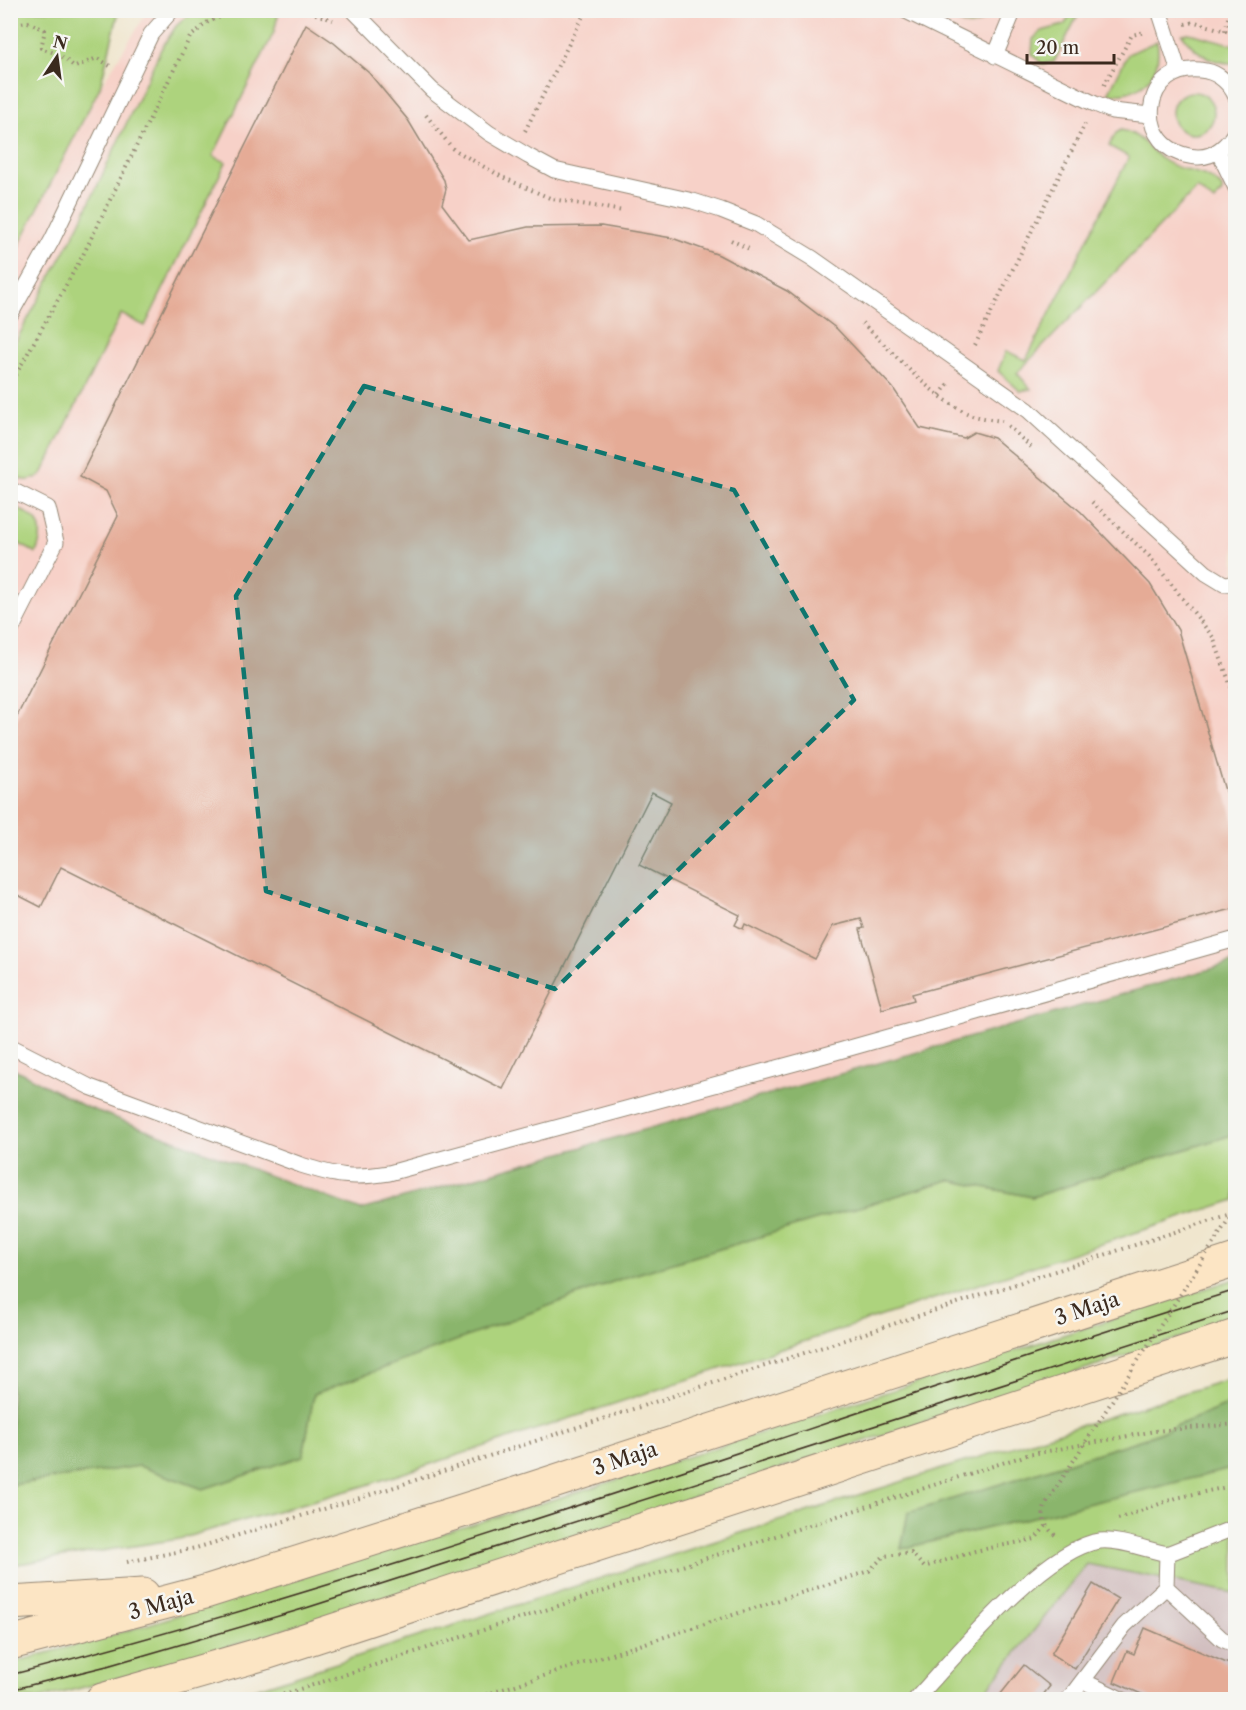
<svg xmlns="http://www.w3.org/2000/svg" width="1246" height="1710" font-family="'Libre Caslon Text',serif">
<style>
.built{fill:#f7d1c8}
.industrial{fill:#d2bfc0}
.green{fill:#add37d;stroke:#747e4e;stroke-width:1.5}
.forest{fill:#8ab56c;stroke:#627045;stroke-width:1.5}
.building{fill:#e5ab96}
.lines{fill:none;stroke-linecap:round;stroke-linejoin:round}
.lane-casing{stroke:#968876;stroke-width:17}
.secondary-casing{stroke:#968876;stroke-width:35}
.path{stroke:#968876;stroke-width:4;stroke-dasharray:1.5 4.5;stroke-linecap:butt}
.lane{stroke:#fff;stroke-width:15}
.secondary{stroke:#fce5c4;stroke-width:33}
.tram{stroke:#3b2a1e;stroke-width:1.5}
.path-bridge{stroke:#968876;stroke-width:4;stroke-dasharray:1.5 4.5;stroke-linecap:butt}
.marked{fill:#0f766e;fill-opacity:0.2;stroke:#0f766e;stroke-width:4.5;stroke-dasharray:12 8;stroke-linejoin:round}
.labels{text-anchor:middle;dominant-baseline:central;stroke-width:5;stroke-linejoin:round;paint-order:stroke}
.street-label{font-size:21px;fill:#3b2a1e;stroke:#f6f6f2}
</style>
<rect width="100%" height="100%" fill="#f6f6f2"/>
<filter id="ink" filterUnits="userSpaceOnUse"><feTurbulence type="fractalNoise" baseFrequency=".0167" numOctaves="2"/><feDisplacementMap in="SourceGraphic" scale="12" xChannelSelector="R" yChannelSelector="G"/><feConvolveMatrix kernelMatrix="1 2 1 2 8 2 1 2 1" color-interpolation-filters="sRGB"/></filter>
<filter id="wash" filterUnits="userSpaceOnUse"><feTurbulence type="fractalNoise" baseFrequency=".008" numOctaves="4" result="noise"/><feDisplacementMap in="SourceGraphic" scale="24" xChannelSelector="R" yChannelSelector="G"/><feGaussianBlur stdDeviation="1.35" result="paint"/><feColorMatrix in="noise" values="0 0 0 0 0 0 0 0 0 0 0 0 0 0 0 0 0 1.4 0 .05"/><feComposite in="paint" operator="in"/></filter>
<g filter="url(#wash)">
<rect width="100%" height="100%" fill="#f0e6ce"/>
<path class="built" d="M148,11H1235V962L361,1210L84,1106L11,1067L10,261L100,87Z"/>
<path class="industrial" d="M1087,1564L1235,1593V1699L979,1700Z"/>
<path class="green" d="M11,10L119,11L100,87L11,261Z
M194,11H279L274,32L213,156L226,162L145,326L121,314L42,474C30,483 23,481 11,475V350L79,225L161,49L176,26Z
M955,11H985V18C974,29 964,29 954,17Z
M1074,11H1080L1054,62L1042,64L1032,54L1033,39L1042,31L1064,25Z
M1189,33L1235,45V63C1212,64 1195,53 1182,34Z
M1157,41C1163,76 1141,95 1108,94L1128,54Z
M1172 113a21 21 0 1 1 42 0a21 21 0 1 1-42 0Z
M1121,130C1139,133 1149,149 1163,160C1182,174 1205,168 1222,188V192L1214,202L1197,188L1017,373L1031,389L1020,391L998,371L1006,351L1026,360L1129,157L1109,146L1116,133Z
M11,505C35,517 48,523 36,553L16,542L11,552Z
M1235,1134V1200L364,1486L179,1539L11,1565V1485L139,1466L203,1489L303,1456L314,1394L623,1278L949,1180L1032,1197Z
M1235,1279V1320L357,1607L170,1665L38,1699L11,1700V1663L133,1629L613,1481Z
M1235,1377V1402L1146,1438L908,1513L901,1549L1235,1468V1593L1087,1564L979,1699L245,1700L243,1693L853,1497Z"/>
<path class="forest" d="M1235,962V1134L1032,1197L949,1180L623,1278L314,1394L303,1456L203,1489L139,1466L11,1485V1067L84,1106L361,1210Z
M1235,1402V1468L901,1549L908,1513L1146,1438Z"/>
<g id="blocks">
<path class="building" d="M306,24L334,43L369,73L408,120L444,180L446,189L442,204L469,240L528,227L601,226L672,238L719,255L787,291L837,329L893,388L920,428L964,438L974,432L994,438L1081,512L1150,584L1178,630L1236,828V908L912,994L914,1000L882,1009L860,929L864,928L861,919L833,926L815,959L745,924L743,929L735,925L740,915L639,865L671,802L652,792L503,1089L61,867L41,907L10,891V730L118,516L106,491L80,477Z
M1093,1584L1118,1599L1075,1669L1051,1654Z
M1145,1628L1236,1667V1700H1155L1114,1682L1127,1651L1134,1654Z
M1024,1665L1050,1686L1039,1700H996Z"/>
</g>
</g>
<g filter="url(#ink)">
<use href="#blocks" fill-opacity="0" stroke="#968876" stroke-width="1.5"/>
<g class="lines">
<defs>
<path id="lane" d="M353,10L432,90L489,133L528,156L554,170L693,201L721,210L756,224L812,258L1028,410L1206,573L1224,584L1236,583
M904,10L1095,104L1112,111L1150,115
M1159,10L1179,72
M995,56L1014,10
M1236,97C1231,85 1219,73 1206,71C1141,58 1129,152 1197,157C1214,158 1229,144 1236,130
M1218,151L1236,188
M10,315L52,240L151,34L172,10
M10,489L48,508L56,542L10,632
M10,1046L90,1087L301,1165C336,1176 352,1179 389,1173L825,1055L1236,939
M1167,1554L1236,1527
M1166,1587L1222,1639L1236,1645
M1083,1681L1123,1700
M915,1700C954,1658 1044,1548 1100,1541C1119,1539 1147,1550 1167,1554L1166,1587L1124,1626L1068,1700"/>
<path id="secondary" d="M10,1603L143,1595
M10,1643L205,1592L522,1492L1236,1260
M102,1700L265,1653L1236,1336"/>
</defs>
<use href="#lane" class="lane-casing"/>
<use href="#secondary" class="secondary-casing"/>
<path class="path" d="M304,10L333,20
M10,24L28,22L45,30L41,48L60,55L75,67L97,58L112,67
M1185,24L1195,22L1236,34
M1225,31L1230,10
M1104,85L1132,35L1145,32
M426,115L453,149L502,177L552,199L623,211
M525,131L586,10
M731,240L751,250
M862,323C896,354 924,391 967,413C977,418 991,419 1002,421
M975,345L1085,124
M10,385L83,255L190,37L208,22L237,10
M940,395L950,381
M1008,426L1031,447
M1092,502L1149,556L1213,637L1236,700
M1047,1502C1040,1515 1044,1526 1055,1535
M1118,1519L1176,1498L1236,1485
M127,1562L196,1548L373,1494L1236,1212
M266,1700L1027,1455L1155,1431L1236,1424
M469,1700L869,1571L884,1556L911,1553L924,1567L975,1551L1035,1539L1046,1526"/>
<use href="#lane" class="lane"/>
<use href="#secondary" class="secondary"/>
<path class="tram" d="M10,1675C425,1568 827,1417 1236,1290
M10,1690L107,1666L306,1608L1236,1310"/>
<path class="path-bridge" d="M1047,1502L1236,1208"/>
</g>
</g>
<path class="marked" d="M364,386L734,490L854,700L555,989L266,891L236,596Z"/>
<g class="labels">
<g class="street-label">
<text transform="translate(1087 1308) rotate(-18)">3 Maja</text>
<text transform="translate(625 1458) rotate(-18)">3 Maja</text>
<text transform="translate(161 1604) rotate(-15)">3 Maja</text>
</g>
</g>
<rect width="1246" height="1710" fill="none" stroke="#f6f6f2" stroke-width="36"/>
<g transform="translate(57 57) rotate(13)" stroke="#f6f6f2" stroke-width="4.5" paint-order="stroke">
<path d="M0-4.5L10 22L0 15L-10 22Z" fill="#3b2a1e"/>
<text y="-9" font-size="16" font-weight="bold" text-anchor="middle" fill="#3b2a1e">N</text>
</g>
<path d="M1027 54v9h87v-9" fill="none" stroke="#3b2a1e" stroke-width="3"/>
<text x="1036" y="54" font-size="18" fill="#3b2a1e" stroke="#f6f6f2" stroke-width="4.5" paint-order="stroke">20 m</text>
</svg>
